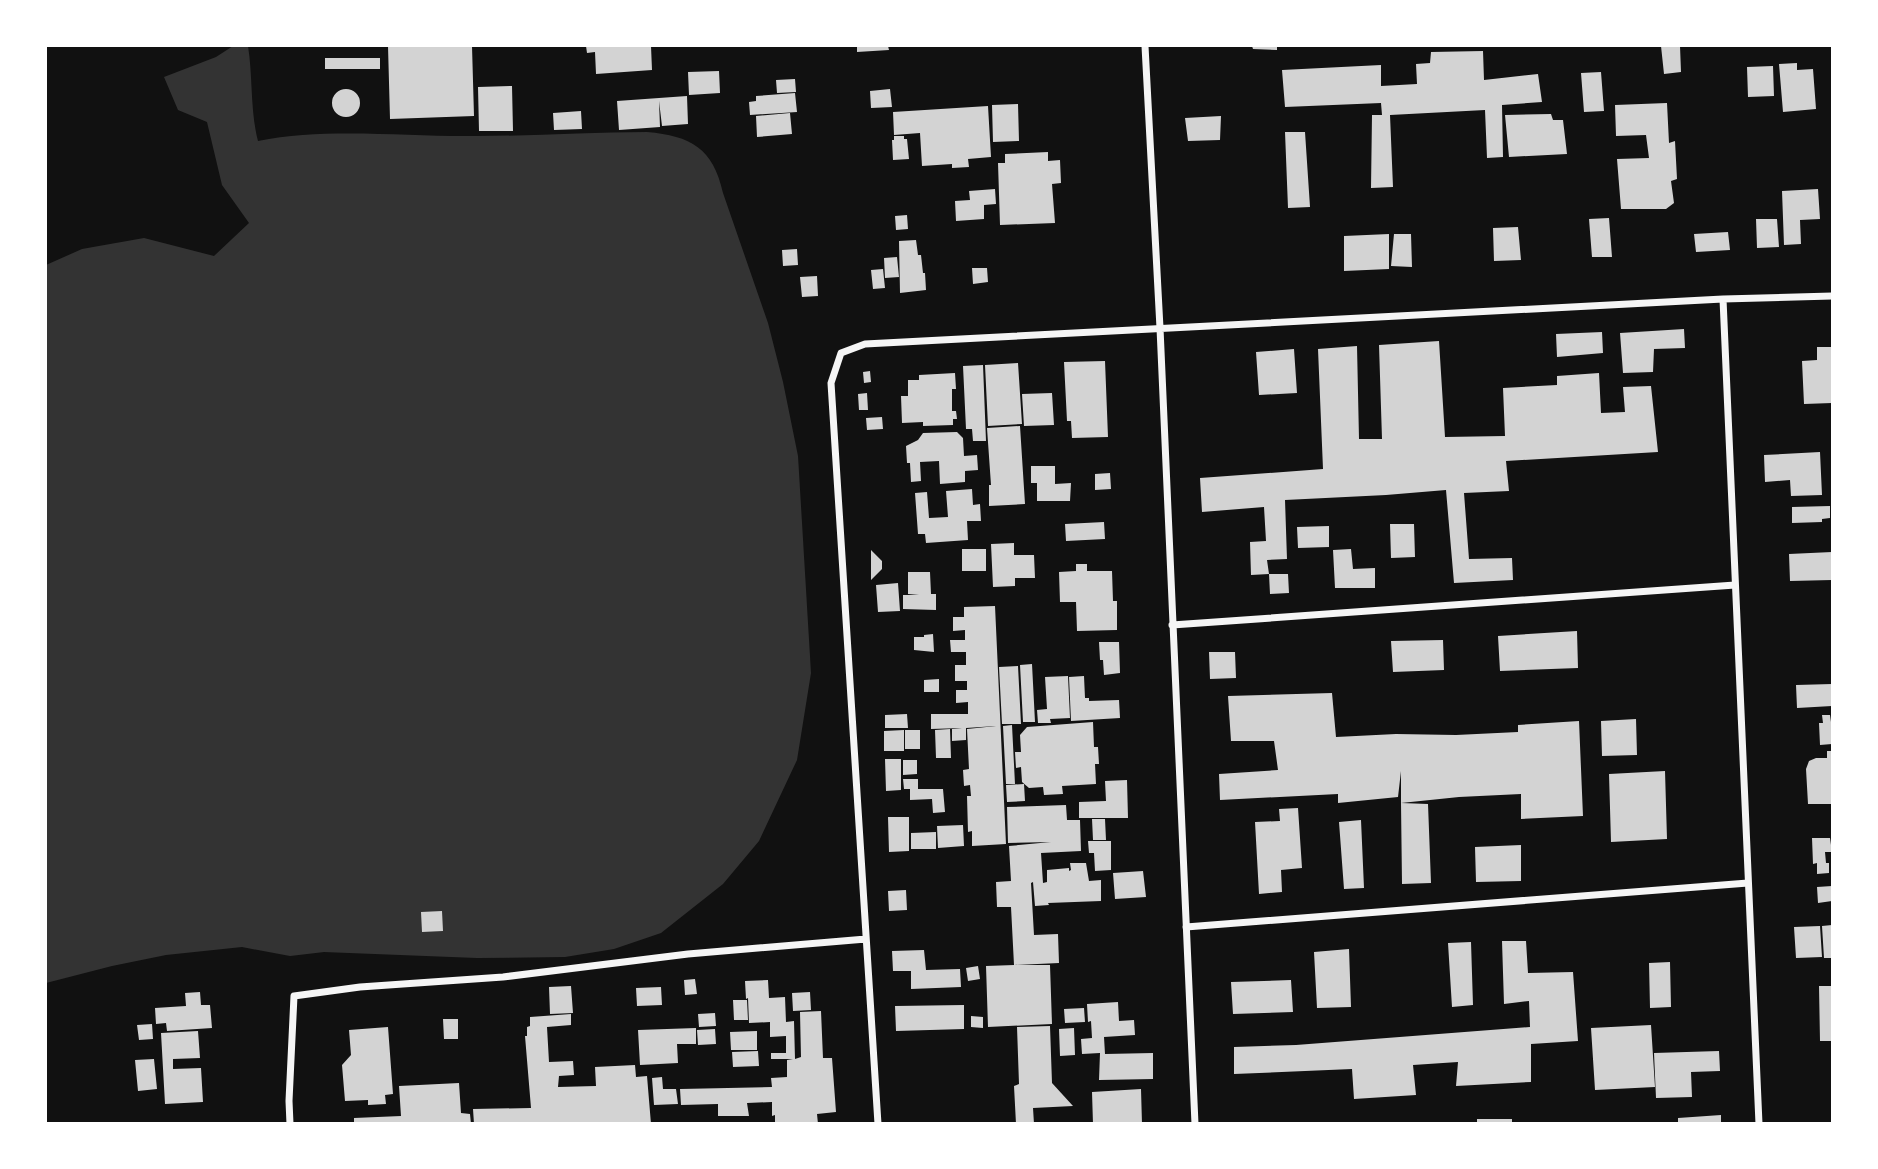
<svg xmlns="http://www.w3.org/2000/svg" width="1878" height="1169" font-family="'Titillium Web',sans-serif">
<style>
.water{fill:#333}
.building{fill:#d3d3d3}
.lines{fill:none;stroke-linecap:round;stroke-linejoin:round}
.minor{stroke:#f5f5f5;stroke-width:7}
</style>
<rect width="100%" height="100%" fill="#111"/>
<path class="water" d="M233,46H248C253,77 250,110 258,141C327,127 406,137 476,136C533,136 590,132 647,132C691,136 713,148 723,193L768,323L783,382L798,456L811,673L797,760L759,841L723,884L661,933L614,949L565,957L477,958L324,952L290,956L242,947L166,955L112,966L46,983V265L82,249L144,238L214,256L249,223L222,185L207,122L178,110L164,77L216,57Z"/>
<path class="building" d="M388,46H472L474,116L390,119Z
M586,46H651L652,70L596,74L595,52L587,53Z
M857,46H888L889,50L857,52Z
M1252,46H1277V50L1253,49Z
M1661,46H1680L1681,72L1664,74Z
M1483,51L1484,80L1538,74L1542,102L1502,105L1503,157L1487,158L1485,110L1390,115L1393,187L1371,188L1372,115H1382L1381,103L1285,107L1282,70L1381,65V86L1417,84L1416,64L1430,63L1431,52Z
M325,58H380V69H325Z
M1797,63V70L1813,69L1816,109L1783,112L1779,64Z
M1773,66L1774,96L1748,97L1747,67Z
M719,71L720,93L689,95L688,72Z
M1601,72L1604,111L1584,112L1581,73Z
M795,79L796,92L777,93L776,80Z
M512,86L513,131H479L478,87Z
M890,89L892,107L871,108L870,91Z
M332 103a14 14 0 1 1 28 0a14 14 0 1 1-28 0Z
M795,93L797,112L750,115L749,102L756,101V96Z
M687,96L688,124L662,126L659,101L660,127L619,130L617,101Z
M1667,103L1669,143L1675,141L1677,179L1671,181L1674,203L1666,209H1621L1617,159L1649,158L1646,135L1616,136L1615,105Z
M1018,104L1019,141L993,142L992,105Z
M988,106L991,157L968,159L969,167L952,168V164L922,166L920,133L894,135L893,112Z
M581,111L582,129L554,130L553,113Z
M790,113L792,134L757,137L756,116Z
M1551,114L1553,120H1563L1567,154L1509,157L1505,115Z
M1221,116L1220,140L1188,141L1185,118Z
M1285,132H1305L1310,207L1288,208Z
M894,136H904V139H907L909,159L893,160L892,140H894Z
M1048,152V161L1060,160L1061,183L1052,184L1055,223L1000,225L998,163H1005V154Z
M995,189L996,204L984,205V219L956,221L955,201L970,200L969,191Z
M1818,189L1820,219L1800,220L1801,244L1784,245L1782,191Z
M907,215L908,229L896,230L895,216Z
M1609,218L1612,257H1592L1589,219Z
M1756,219H1777L1779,247L1757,248Z
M1518,227L1521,260L1494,261L1493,228Z
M1728,232L1730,250L1696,252L1694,234Z
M1389,234V269L1344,271V236Z
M1394,234H1411L1412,267L1391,266Z
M916,240L918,255H921L923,273H925L926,290L900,293L899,241Z
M797,249L798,265L783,266L782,250Z
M897,257L899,277L885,278L884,258Z
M972,268H987L988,282L973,284Z
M883,269L885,288L873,289L871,270Z
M817,276L818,296L802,297L800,277Z
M1684,329L1685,348L1654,349L1653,372L1623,373L1620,333Z
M1602,332L1603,353L1557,357L1556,334Z
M1439,341L1445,437L1505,436L1503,388L1557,385V376L1599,373L1601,413L1625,412L1623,387L1651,386L1658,452L1506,461L1509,491L1464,493L1469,559L1512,558L1513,580L1454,583L1446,490L1386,495L1285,500L1287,559L1267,560L1269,574L1251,575L1250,542L1266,541L1264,507L1202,512L1200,478L1323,469L1318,349L1357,346L1359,439H1382L1379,345Z
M1817,347H1832V403L1804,404L1802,361L1817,360Z
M1294,349L1297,393L1259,395L1256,352Z
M1105,361L1108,437L1072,438L1071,421H1067L1064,362Z
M1018,363L1022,424L988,426L985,365Z
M983,365L986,441H973L972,429H966L963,366Z
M870,371L871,382L864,383L863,372Z
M955,373L956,389H952V411H956L957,419H953V425L923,426V422L902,423L901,396H908V380H919V375Z
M867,393L868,410H859L858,394Z
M1052,393L1054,425L1024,426L1022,394Z
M882,417L883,429L867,430L866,418Z
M1020,426L1025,504L989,506V485H991L987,428Z
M957,432L963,438L964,456L977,455L978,470L965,471V482L940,484L939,461L920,462L921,481L911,482L910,463H907L906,446L918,440L923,433Z
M1820,452L1822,495L1791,496L1790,480L1765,482L1764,455Z
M1031,466H1055V484L1071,483L1070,501H1037V483H1031Z
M1110,473L1111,489L1095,490V474Z
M972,489L973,505L980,504L981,521H967L968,540L926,543L925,534H918L915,493L927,492L929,518L948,517L946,491Z
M1830,506V518L1822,519V522L1792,523V507Z
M1104,522L1105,539L1066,541L1065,524Z
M1390,524H1414L1415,557L1391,558Z
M1329,526V547L1298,548L1297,527Z
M1014,543V555H1034L1035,578H1015V586L993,587L991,544Z
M962,549H986V571H962Z
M1351,549L1353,569L1375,568V588H1335L1333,550Z
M871,550L882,561V569L871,580Z
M1832,552V580L1790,581L1789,554Z
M1076,564H1087V571H1112L1113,601H1117V630L1077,631L1076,602H1060L1059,572L1076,571Z
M908,572H930L931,594H936V610L903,609V595H919L908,594Z
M1269,574H1288L1289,593L1270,594Z
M898,583L900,611L878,612L876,585Z
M995,606L1006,844L972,846V831L968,832L967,796H971L970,785L964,786L963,770L969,769L967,729L996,726L966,728V740L952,741V729L962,728L931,729V714H968V702L956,703V690H967V681H955V665H966V652H951L950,640H965V630L953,631V617H964V607Z
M1577,631L1578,668L1500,671L1498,636Z
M933,634L934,652L914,650V637H924V635Z
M1443,640L1444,670L1393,672L1391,641Z
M1099,642H1119L1120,673L1104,675L1103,660H1100Z
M1209,652H1235L1236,678L1210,679Z
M1032,664L1035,722H1023L1020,665Z
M1018,666L1021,724H1002L999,667Z
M1068,676L1070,718L1050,719L1051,723H1038L1037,710L1047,709L1045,677Z
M1084,676L1085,698H1089V701L1119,700L1120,718L1071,721L1069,677Z
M939,679V692H924V680Z
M1832,684V706L1797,708L1796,685Z
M1332,693L1336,737L1396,734L1456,735L1518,732V725L1579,721L1583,816L1521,819V794L1459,797L1401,803V771L1398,797L1338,803V794L1220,800L1219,774L1278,770L1274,741H1231L1228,696Z
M907,714L908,728H885V715Z
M1822,715H1830L1831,722H1832V744L1820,745L1819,723H1823Z
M1636,719L1637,755L1602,756L1601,721Z
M1093,722L1094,747H1098L1099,764H1095L1096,784L1062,786L1063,794L1044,795L1043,787L1029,788L1022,782L1021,767L1016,768L1015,752H1021L1020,735L1027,727Z
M1012,725L1015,784H1006L1003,726Z
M950,729L951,758H936L935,730Z
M904,730V751H884V731Z
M905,730H920V749H905Z
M1827,751H1832V804H1808L1806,769L1809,761L1816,758H1827Z
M885,759H901V790L886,791Z
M903,760H917V774L903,775Z
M1665,771L1667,839L1611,842L1609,774Z
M903,779H918V789H943L945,812L933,813L932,799L910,800V789H904Z
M1127,780L1128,818H1079V802L1106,801L1105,781Z
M1024,784L1025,801L1007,802L1006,785Z
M1401,803L1428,804L1431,883L1402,884Z
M1066,805L1067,820H1080L1081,851L1041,853L1043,883L1047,882V870L1069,868V871L1071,870L1070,863H1086L1089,881L1101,880V901L1048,903L1049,905L1035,906L1033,882L1031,883L1034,935L1058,934L1059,963L1014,965H1050L1052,1024L988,1027L986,966L1014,965L1011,907H997L996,882L1011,881L1009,846L1051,842L1008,843L1007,807Z
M1298,808L1302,868L1281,870L1282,892L1259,894L1255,822L1280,821L1279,809Z
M888,817H909V851L889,852Z
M1092,819H1105L1106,840H1093Z
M1361,820L1364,888L1344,889L1339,822Z
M963,825L964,846L938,848L937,826Z
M936,832V849H911V833Z
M1812,838H1830L1832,852H1825L1826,863H1829V873L1817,874V863L1813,864Z
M1088,841H1111V870L1095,871L1094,853H1089Z
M1521,845V881L1476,882L1475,847Z
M1143,871L1146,897L1115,899L1113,873Z
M1832,886V901L1818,903L1817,887Z
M906,890L907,910L889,911L888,891Z
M442,911L443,931L422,932L421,912Z
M1832,925V958H1824L1822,926Z
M1820,926L1822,957L1796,958L1794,927Z
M1502,941H1526L1528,973L1573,972L1578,1041L1531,1044V1082L1456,1086L1458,1062L1413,1065L1416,1095L1354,1099L1352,1069L1234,1074V1047L1296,1045L1530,1027L1529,1001L1504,1004Z
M1471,942L1473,1005L1452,1007L1448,943Z
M1349,949L1351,1007L1317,1008L1314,952Z
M924,950L926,970L960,969L961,987L911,989V971H893L892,951Z
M1670,962L1671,1007L1650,1008L1649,963Z
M978,966L980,979L968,981L966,968Z
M695,979L697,994L685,995L684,980Z
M768,980L769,998L785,997L786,1022L794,1021L795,1059L801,1057L800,1012L821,1011L823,1058H832L836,1112L817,1114L818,1124H775V1115L772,1116V1102L747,1103L749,1116H718V1104L681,1105L680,1089L772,1087L771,1078L787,1077V1060L793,1059H771V1053H786V1036L770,1037V1022L749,1023L748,998L746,999L745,981Z
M1291,980L1293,1012L1233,1014L1231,982Z
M571,986L573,1013L550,1014L549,987Z
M1819,986H1832V1041H1820Z
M661,987L662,1005L637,1006L636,988Z
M200,992L201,1005H210L212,1028L167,1031L166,1023L156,1024L155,1008L186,1006L185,993Z
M810,992L811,1010L793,1011L792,993Z
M733,1000H747L748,1020H734Z
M1118,1002L1119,1021L1134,1020L1135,1035L1104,1037L1105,1054L1153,1053V1079L1099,1080L1100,1053L1082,1054L1081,1039L1092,1038L1091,1021L1088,1022L1087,1004Z
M964,1005V1029L896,1031L895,1006Z
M1084,1008L1085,1022L1065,1023L1064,1009Z
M715,1013L716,1026L699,1027L698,1014Z
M571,1014V1025L547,1027L549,1062L573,1061L574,1075L559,1076L558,1087L596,1086L595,1067L635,1065L636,1077L647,1076L651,1124H474L473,1109L531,1108L525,1036H527V1027L530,1026V1017Z
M971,1016L983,1017V1028L971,1027Z
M443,1019H458V1039H444Z
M152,1024L153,1039L139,1040L137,1025Z
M1651,1025L1655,1087L1595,1090L1591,1028Z
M1050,1026L1052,1083L1073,1106L1033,1108L1034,1124H1016L1014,1086L1019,1084L1017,1027Z
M388,1027L393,1094L385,1095L386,1104L368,1105V1100L345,1101L342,1065L351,1055L349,1030Z
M696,1028V1044H677L678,1063L640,1065L638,1030Z
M1074,1028L1075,1055L1060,1056L1059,1029Z
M715,1029L716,1044L698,1045L697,1030Z
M198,1031L200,1058L173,1059V1069L201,1068L203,1102L165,1104L161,1033Z
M757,1031V1050H731L730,1032Z
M758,1051L759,1066L733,1067L732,1052Z
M1719,1051L1720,1071L1691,1072L1692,1097L1656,1098L1654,1053Z
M154,1059L157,1089L138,1091L135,1060Z
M662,1077L663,1089H676L678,1104L654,1105L652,1078Z
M459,1083L461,1113L470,1114L471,1124H354V1118L401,1116L399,1086Z
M1141,1089L1142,1124H1093L1092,1092Z
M1721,1115V1124H1678V1118Z
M1477,1119H1512V1124H1477Z"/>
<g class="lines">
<path class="minor" d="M1145,46L1160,328L1195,1124
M1723,299L1759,1124
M1172,625L1735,585
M1186,927L1748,883
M290,1124L289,1101L294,996L360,987L503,977L688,954L866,939
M878,1124L831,383L841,353L865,344L1723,299L1832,296"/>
</g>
<rect width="1878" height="1169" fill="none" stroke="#ffffff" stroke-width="94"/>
</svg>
